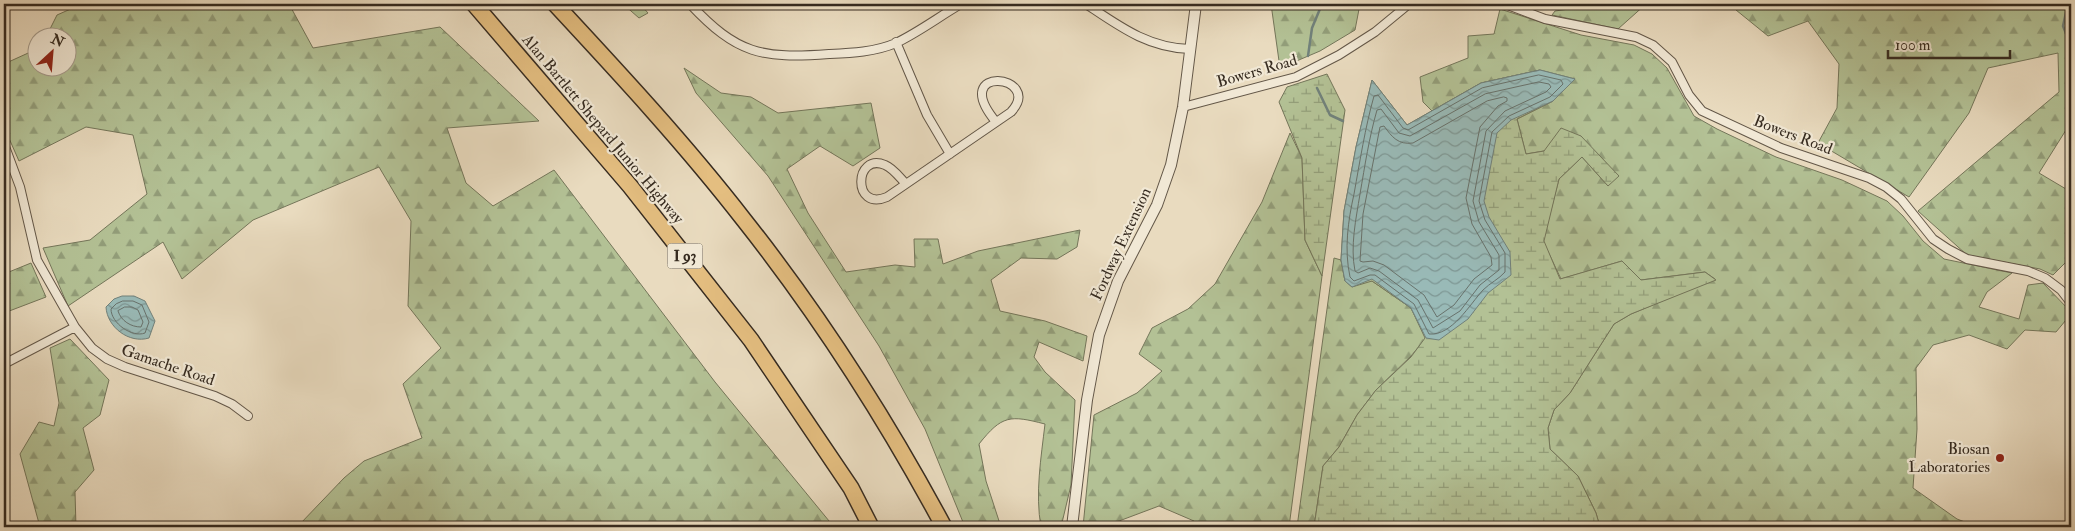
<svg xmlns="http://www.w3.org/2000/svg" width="2075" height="531" font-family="'IM FELL Double Pica',serif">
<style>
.forest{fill:url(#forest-firs);stroke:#74765a}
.wetland{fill:url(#wetland-marsh);stroke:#74765a}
.water{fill:url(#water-waves);stroke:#71817b}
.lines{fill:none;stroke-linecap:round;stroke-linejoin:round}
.shore{stroke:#68726c;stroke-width:1}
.stream{stroke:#71817b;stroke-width:2.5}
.minor-casing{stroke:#635748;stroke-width:10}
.tertiary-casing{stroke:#635748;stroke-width:12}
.motorway-casing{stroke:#362b20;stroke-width:18}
.minor{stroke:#f1e8d5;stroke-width:8}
.tertiary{stroke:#f1e8d5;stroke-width:10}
.motorway{stroke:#e4be80;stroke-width:15}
.poi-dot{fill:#8f2418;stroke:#f1e8d5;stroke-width:2}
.labels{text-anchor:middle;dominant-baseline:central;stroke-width:4.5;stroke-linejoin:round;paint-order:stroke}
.shield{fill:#f1e8d5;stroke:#6e6456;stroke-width:1}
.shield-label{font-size:15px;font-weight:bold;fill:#362b20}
.street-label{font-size:16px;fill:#362b20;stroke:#f1e8d5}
.poi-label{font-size:16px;fill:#362b20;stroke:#f1e8d5;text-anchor:end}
</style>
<defs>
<pattern id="forest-firs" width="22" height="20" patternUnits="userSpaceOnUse" patternTransform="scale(1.25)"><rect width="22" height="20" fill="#b3c195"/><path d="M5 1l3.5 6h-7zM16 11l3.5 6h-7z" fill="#929d79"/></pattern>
<pattern id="wetland-marsh" width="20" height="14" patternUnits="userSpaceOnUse" patternTransform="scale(1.25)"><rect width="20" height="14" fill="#b3c195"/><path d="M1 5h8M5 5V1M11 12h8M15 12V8" fill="none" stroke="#929d79"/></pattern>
<pattern id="water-waves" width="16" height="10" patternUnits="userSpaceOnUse" patternTransform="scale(1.25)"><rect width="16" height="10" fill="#99bab7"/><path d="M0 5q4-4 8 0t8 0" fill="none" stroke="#7e9794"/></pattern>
</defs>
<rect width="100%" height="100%" fill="#e9dbbf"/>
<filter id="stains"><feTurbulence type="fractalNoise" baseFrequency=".004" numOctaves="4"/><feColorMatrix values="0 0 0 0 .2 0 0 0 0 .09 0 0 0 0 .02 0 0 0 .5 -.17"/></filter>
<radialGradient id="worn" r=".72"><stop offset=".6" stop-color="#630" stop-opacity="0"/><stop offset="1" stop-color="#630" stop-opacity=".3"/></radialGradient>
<path class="forest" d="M82,4H289L313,48L440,27L539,121L447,128L466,183L493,206L554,170L715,382L834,527H294L300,524L344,478L364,461L422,438L403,384L441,348L408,306L411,221L379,167L253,220L182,279L163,242L68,306L43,248L90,240L147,194L133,135L86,127L19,161L4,127V64L37,49L38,68H68V38L46,37L57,15Z
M623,4H640L648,13L639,18Z
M1271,4H1360L1355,30L1320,51L1280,68Z
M1605,4H1646L1618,29L1552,15L1555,11Z
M1739,4H2071V122L2039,173L2071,192V257L2053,275L2040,269L1967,255L1918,211L2059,92L2058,53L1988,68L1969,113L1909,197L1818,143L1837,108L1839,64L1808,21L1768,36L1736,10Z
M1500,9L1581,35L1634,45L1652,54L1667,68L1694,116L1717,129L1776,157L1842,180L1887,201L1903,216L1923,241L1944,259L2012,273L1987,292L1979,307L2019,319L2028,285L2043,283L2071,312V314L2056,332L2025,330L2007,349L1969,335L1933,345L1916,368L1917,429L1913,488L1957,519L1978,527H1600L1596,513L1578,476L1550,449L1548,428L1554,410L1570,393L1614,324L1631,314L1715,279L1705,272L1641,280L1622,261L1561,279L1543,241L1559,179L1582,157L1608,186L1581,136L1544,151L1526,154L1517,119L1553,101L1540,70L1481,83L1432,111L1423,102L1420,77L1468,58V36L1494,34Z
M684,68L721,93L751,97L778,113L871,103L880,148L853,166L820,146L787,169L808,213L846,272L895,265L915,267L914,239H938L943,264L978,251L1080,230L1077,247L1057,259L1021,258L991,280L1000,311L1045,321L1087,336L1083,361L1039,342L1034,357L1045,372L1075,400L1071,485L1061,527H1041C1035,494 1041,458 1045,424C1010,415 1002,415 979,444L986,481L1001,527H965L925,429L879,346L768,176L696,93Z
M1290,133L1302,158L1305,240L1322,276L1289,527H1195L1194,521L1159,506L1103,527H1083L1094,415L1137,393L1162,371L1139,354L1152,328L1188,309L1215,284L1262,202Z
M1334,258L1341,260L1345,281H1372L1411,308L1426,338L1411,356L1376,390L1357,415L1339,447L1323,466L1314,527H1297Z
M31,263L46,297L4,313V274Z
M70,339L109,380L100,415L83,428L94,470L75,492L76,527H40L20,454L39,422L54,426L59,403L50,348Z"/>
<path class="wetland" d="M1540,70L1575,79L1553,101L1517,119L1526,154L1544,151L1561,128L1581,136L1619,176L1608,186L1582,157L1559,179L1544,241L1560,279L1622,261L1641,280L1705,272L1716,280L1631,314L1614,324L1570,393L1554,410L1548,428L1550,449L1578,476L1596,513L1600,527H1314L1323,466L1339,447L1357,415L1376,390L1411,357L1425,338L1411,308L1372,281L1352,287L1345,281L1341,260L1344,211L1356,147L1372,80L1407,125L1481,83Z
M1327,74L1345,110L1322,276L1305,240L1302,158L1279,102L1287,87Z"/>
<path class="water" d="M1540,70L1575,79L1553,101L1511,120L1497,133L1484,201L1489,217L1510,252L1511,275L1488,293L1468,319L1439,340L1426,338L1411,308L1372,279L1352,287L1345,281L1341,260L1344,211L1356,147L1372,80L1407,125L1481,83Z
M122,296H134L145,301L155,321L149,338C129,344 107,327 106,307L114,299Z"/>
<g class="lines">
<path class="shore" d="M1539,75L1561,80L1563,84L1550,97L1509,116L1492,132L1479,201L1485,220L1505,253V272C1499,279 1490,283 1483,290C1470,304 1452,336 1429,334L1414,304L1375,275H1370L1354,281L1350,277C1344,249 1348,221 1354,194C1360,161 1365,128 1374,96L1378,95L1403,128L1408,130L1482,88Z
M1539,82L1549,84L1551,87L1546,92L1505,111L1486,131L1473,201L1479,222L1499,255V270L1480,285L1460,311L1433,328L1418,300L1379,271L1370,268L1358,273L1355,271C1350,246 1356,219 1360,194C1365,165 1369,138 1377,110L1381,109L1399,133L1410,136L1485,94Z
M1504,97L1507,98V101L1498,106L1480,127L1466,198L1472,224L1491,257L1492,265L1474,279L1454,305L1437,317L1424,295L1384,265L1373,261L1363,262L1360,261L1363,214L1380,127L1384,126C1392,137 1398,145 1413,143L1487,101Z
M123,301H133L142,305L149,322L145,333C132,338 111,323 111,309L116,304Z
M125,307H132L138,310L143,322L141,327C131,327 121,321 118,311Z"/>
<path class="stream" d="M2035,4V6L2038,4
M2063,4L2067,8L2063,26L2071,46
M1308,56L1312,28L1322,4
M1317,88L1330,115L1343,121"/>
<defs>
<path id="minor" d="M690,4C737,54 761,59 829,54C851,53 875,52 896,43C919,32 940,16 961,4
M1086,4C1119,26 1148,48 1190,49
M1505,4L1545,19L1636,37L1653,45L1672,62L1689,95L1702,111L1781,148L1869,178L1886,187L1901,199L1933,239L1948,249L1967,259L2028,271L2045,278L2061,290L2071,303
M896,42L927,115L950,154
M1183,107L1296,77L1339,55L1375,32L1409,4
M4,144L20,187L37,260L75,327L92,348L107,359L125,367L215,396L232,404L248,416
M906,184C900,178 893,168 885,165C854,152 852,212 887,197L1011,112C1045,75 947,63 996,122
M4,364L75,327"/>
<path id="tertiary" d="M1072,527L1087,400L1099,335L1118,281L1157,205L1171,165L1183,107L1196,4"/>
<path id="motorway" d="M474,4L630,186L751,340L851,488L871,527
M555,4C620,74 685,144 744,220C820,316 886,419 944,527"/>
</defs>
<use href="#minor" class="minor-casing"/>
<use href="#tertiary" class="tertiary-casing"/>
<use href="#motorway" class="motorway-casing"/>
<use href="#minor" class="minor"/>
<use href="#tertiary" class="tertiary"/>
<use href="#motorway" class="motorway"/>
</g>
<circle class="poi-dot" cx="2000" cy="458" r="5"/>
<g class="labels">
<rect class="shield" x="667.5" y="243.5" width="35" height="25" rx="4"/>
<g class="shield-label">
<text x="685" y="256">I 93</text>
</g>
<g class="street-label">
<text transform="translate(1257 71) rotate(-16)">Bowers Road</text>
<text transform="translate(603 129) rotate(50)">Alan Bartlett Shepard Junior Highway</text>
<text transform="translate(1793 135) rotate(21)">Bowers Road</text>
<text transform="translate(1121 244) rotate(-65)">Fordway Extension</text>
<text transform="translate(168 365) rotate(19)">Gamache Road</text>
</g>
<g class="poi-label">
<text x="1990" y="449">Biosan<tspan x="1990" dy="18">Laboratories</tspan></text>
</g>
</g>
<rect width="2075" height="531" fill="none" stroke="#e9dbbf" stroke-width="20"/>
<rect x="5" y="5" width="2065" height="521" fill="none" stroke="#362b20" stroke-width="2.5"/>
<rect x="10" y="10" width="2055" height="511" fill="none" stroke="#362b20"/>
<g transform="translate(52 52) rotate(26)"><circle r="24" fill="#f1e8d5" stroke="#a69c8d"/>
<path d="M0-4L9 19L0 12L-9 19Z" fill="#8f2418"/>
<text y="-8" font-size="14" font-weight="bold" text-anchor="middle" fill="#362b20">N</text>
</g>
<path d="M1888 50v8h122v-8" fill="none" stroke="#362b20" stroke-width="2.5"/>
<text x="1895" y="50" font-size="15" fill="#362b20" stroke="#f1e8d5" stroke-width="4" paint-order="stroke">100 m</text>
<rect width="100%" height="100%" filter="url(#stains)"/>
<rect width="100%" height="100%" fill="url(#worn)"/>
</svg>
